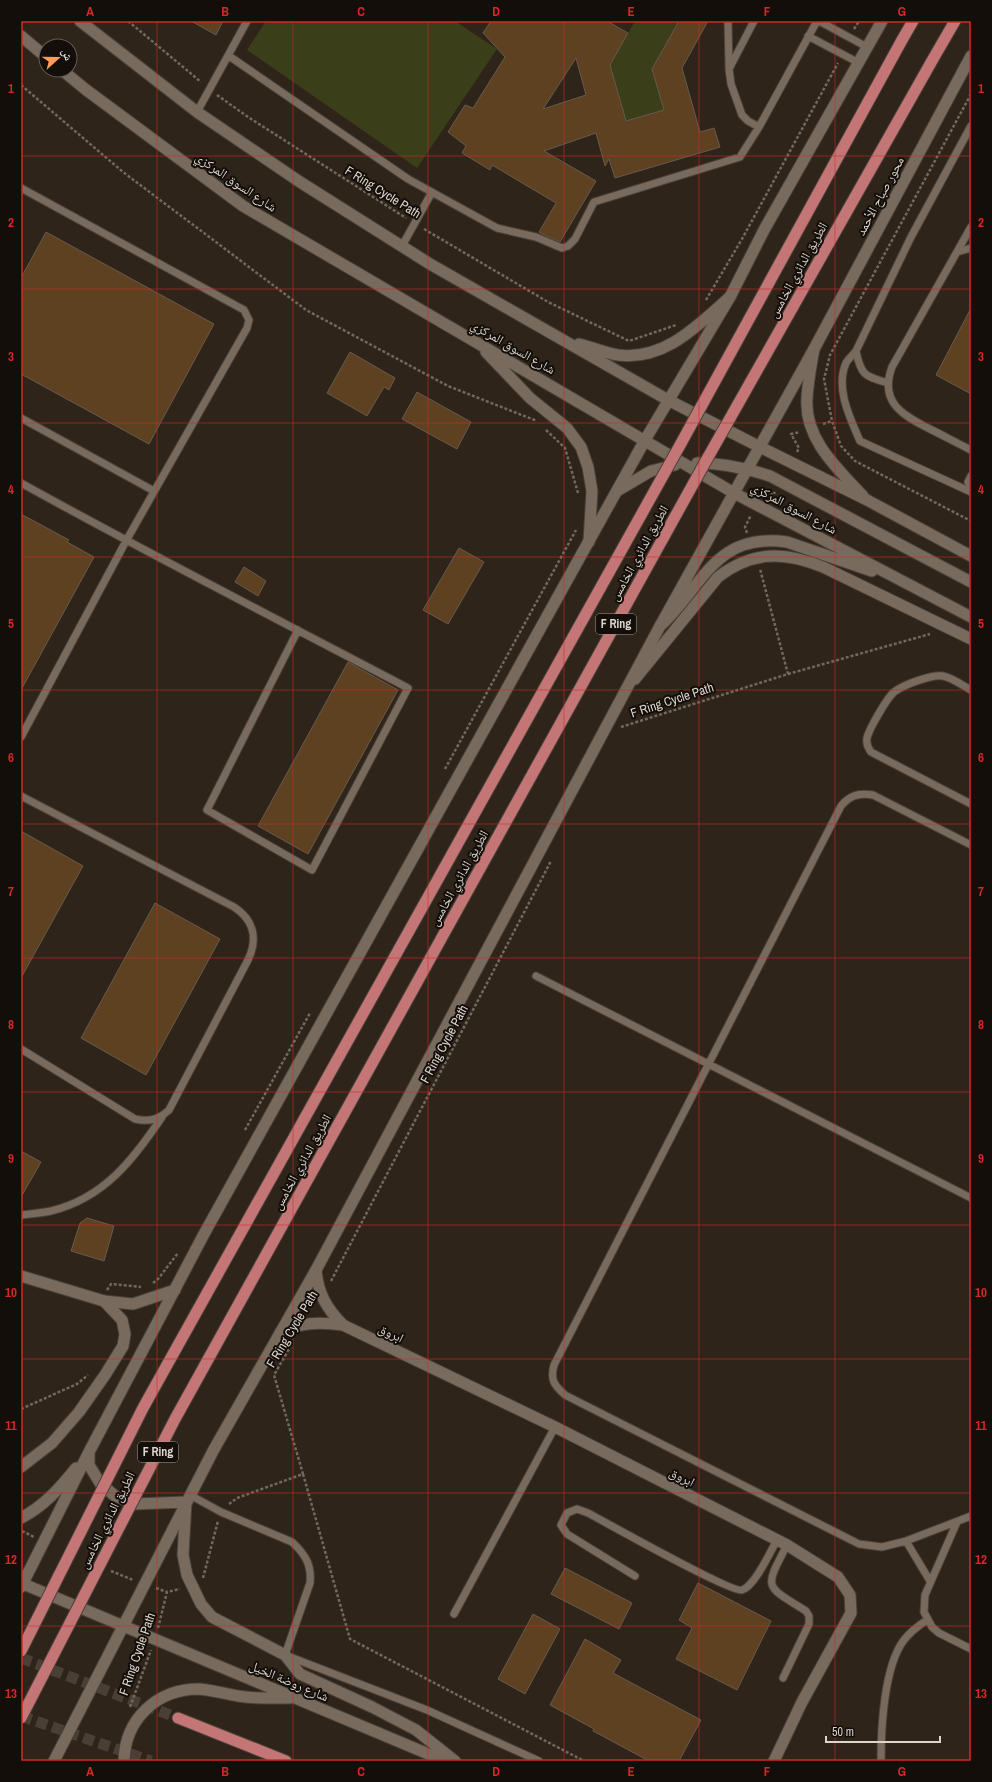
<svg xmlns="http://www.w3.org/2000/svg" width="992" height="1782" font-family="'Archivo Narrow','Noto Naskh Arabic',sans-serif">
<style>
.green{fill:#3b3f19}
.building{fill:#5e4121;stroke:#675a4e;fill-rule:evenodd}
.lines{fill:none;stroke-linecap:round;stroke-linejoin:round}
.trunk-tunnel{stroke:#493f34;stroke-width:11;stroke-dasharray:11 5.5;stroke-linecap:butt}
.service-casing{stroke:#4a4139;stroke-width:9}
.minor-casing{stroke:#4a4139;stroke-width:13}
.tertiary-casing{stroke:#4a4139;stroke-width:13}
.secondary-casing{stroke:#4a4139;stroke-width:13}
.trunk-casing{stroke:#4a4139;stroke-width:13}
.path{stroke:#72685e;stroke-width:2.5;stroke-dasharray:3 2;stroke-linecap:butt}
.service{stroke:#786b5e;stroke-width:7}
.minor{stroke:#786b5e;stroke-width:11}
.tertiary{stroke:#786b5e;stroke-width:11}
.secondary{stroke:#786b5e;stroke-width:11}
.trunk{stroke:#c37675;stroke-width:11}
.trunk-bridge-casing{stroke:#4a4139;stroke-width:13;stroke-linecap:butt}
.trunk-bridge{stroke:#c37675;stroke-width:11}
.grid{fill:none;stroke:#d62828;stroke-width:1;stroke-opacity:0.55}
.labels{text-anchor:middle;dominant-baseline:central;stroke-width:4;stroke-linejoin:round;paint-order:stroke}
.shield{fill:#130e09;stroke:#a09993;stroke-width:1}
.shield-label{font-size:12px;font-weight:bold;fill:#ddd5ce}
.street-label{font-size:13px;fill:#ddd5ce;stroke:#130e09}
.neatline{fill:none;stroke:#d62828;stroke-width:1.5}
.grid-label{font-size:13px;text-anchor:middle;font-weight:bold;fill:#d62828}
</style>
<rect width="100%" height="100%" fill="#2f2419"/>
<path class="green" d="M266,21H455L497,49L417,168L247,50Z
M635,21L678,22L652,69L664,110L626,121L610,65Z"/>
<path class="building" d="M191,21H223L216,35Z
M491,21H607L628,33L610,65L626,121L664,110L652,69L679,21H708L682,68L700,132L714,128L720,147L615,178L609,159L605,166L596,133L544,151L596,181L560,242L542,234L539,232L556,203L492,165L490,170L462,153L466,146L448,132L465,105L473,108L505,57L483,33ZM576,58L586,95L543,109Z
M46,232L214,324L149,444L21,374V278Z
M971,308V394L936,375Z
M350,352L395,378L389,390L384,387L367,416L327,393Z
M417,392L471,422L457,449L402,419Z
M21,514L69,540L67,542L94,557L21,690Z
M459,548L484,562L448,624L423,610Z
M244,567L266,581L258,596L235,582Z
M348,662L398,690L308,854L258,826Z
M21,831L83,866L21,978Z
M155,903L220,939L146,1075L81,1038Z
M21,1151L41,1162L21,1197Z
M87,1218L114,1226L104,1261L71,1251L80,1223Z
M565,1568L632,1603L619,1629L551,1594Z
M698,1583L771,1621L737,1690L676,1659L692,1628L679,1620Z
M533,1614L560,1629L525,1694L498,1679Z
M585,1639L621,1660L613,1673L701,1720L679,1761H649L593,1731L594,1729L550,1705Z"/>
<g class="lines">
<path class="trunk-tunnel" d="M21,1658L178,1718
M21,1716L151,1761"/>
<defs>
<path id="service" d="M728,21L729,67
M754,21L729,69L731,84L742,115L748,121L759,127
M819,21L867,47
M808,36L859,63
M229,56L408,179L497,228L536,237L562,248L568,246L575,239L594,202L740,157L759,127L817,21
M197,112L247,21
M21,188L244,310L249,320L247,328L126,541L21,737
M971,227L892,367C879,402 902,415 930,429C944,436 957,443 971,450
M402,246L432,192
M957,252L971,248
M856,351C853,355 848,359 846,363C835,388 850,418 860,441L971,492
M888,383C865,376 861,376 856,351L911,237L971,126
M21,418L154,491
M971,476L968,482L971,488
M21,483C149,554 279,620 408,688L312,870L207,810L298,630
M971,690C963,686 953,678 943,676C932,674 903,685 894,692C887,698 869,729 867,738C866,743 868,748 871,752L971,804
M21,796L234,907C254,920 258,939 248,960L169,1110C158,1120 149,1122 135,1119L21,1049
M971,845L873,795C859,793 850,795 841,806L554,1365C550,1380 554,1385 565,1395L859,1544L882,1547L906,1541L971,1516
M536,976L971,1198
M21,1215C31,1214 41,1213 51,1211C104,1198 133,1160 162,1117
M190,1495L221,1512L292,1542C305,1554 312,1565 310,1583L285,1655L427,1710L539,1761
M957,1522L925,1595L924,1612L932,1627L939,1633L971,1649
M906,1541L930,1581
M635,1576L567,1534L561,1525L567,1513L577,1509L588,1513C607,1523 731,1593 742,1590C755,1586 770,1552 777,1540
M454,1614L555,1427
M783,1678L809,1624V1616L806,1611C764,1585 764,1589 787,1545
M881,1761C881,1728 884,1666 904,1640C910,1632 918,1626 927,1620"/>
<path id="minor" d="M635,679L718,577C752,551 784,551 823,567L971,639
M316,1270C318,1293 326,1308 343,1325
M21,1276L104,1301L122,1320L125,1334L123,1346L105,1375L79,1412L52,1443L21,1467
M280,1333C300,1322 320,1322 343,1325L555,1427L787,1545L838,1577L850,1595L851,1613L802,1702L774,1761"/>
<path id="tertiary" d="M104,1301L133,1304L175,1290
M89,1453V1465L100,1483L115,1496L135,1504L186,1502L183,1555L187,1575L201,1604L212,1617L285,1655L300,1674L372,1707L416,1730L455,1761
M21,1518C44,1506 60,1488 76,1468
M21,1583L445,1761
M21,1587L89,1452L204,1234L645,440L730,297L764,230L882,21
M54,1761L213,1451L316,1270L660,626L814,349L971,56
M124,1761C125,1719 157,1689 199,1689C212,1690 225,1694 238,1696C255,1699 272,1698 290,1698"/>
<path id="secondary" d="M80,21L197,112L300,182L430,264L668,400L760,447L867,500L971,556
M21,36L46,57
M62,70L85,89L243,206L734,493L971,617
M579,344C592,347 605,353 618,355C665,361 698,325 730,297
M814,349C811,365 808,382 807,398C804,439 837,468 863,496
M486,352L530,398L567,428L581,447L588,467L592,491L589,542
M697,463C723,463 746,468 770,476L971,582
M617,491L651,471L675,465
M660,626C704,586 714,532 787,542L872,571"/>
<path id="trunk" d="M902,40L913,21
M933,59L955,21
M178,1718L286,1761"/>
</defs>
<use href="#service" class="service-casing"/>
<use href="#minor" class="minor-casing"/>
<use href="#tertiary" class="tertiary-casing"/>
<use href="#secondary" class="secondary-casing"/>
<use href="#trunk" class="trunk-casing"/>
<path class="path" d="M128,21L201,82
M854,29L859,21
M21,85L123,172L306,310L448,386L537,421
M971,94L830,355L824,379L832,421L841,446L855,461L971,521
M217,95L248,117L406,218
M424,229L548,302L629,341L676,325
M706,300L742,239L838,63
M823,424L832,421
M546,430L565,448L578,493
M797,452L799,448L791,434L800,432
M763,493L764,490L773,495L775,492
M747,533L745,527L751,515
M788,674L930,634
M621,727L788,674L760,569
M445,769L576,530
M245,1130L310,1013
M331,1281L551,861
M153,1283L158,1279L178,1253
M107,1290L111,1284L141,1287
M21,1409L77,1384L88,1375
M303,1474L350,1639L584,1761
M229,1504L237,1498L303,1474L274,1375L293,1342
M22,1531L34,1537
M111,1571L133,1580
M203,1578L218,1521
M156,1588L167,1592
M158,1628L167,1592L180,1589
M130,1707L151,1650"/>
<use href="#service" class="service"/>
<use href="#minor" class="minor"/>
<use href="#tertiary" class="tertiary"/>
<use href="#secondary" class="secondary"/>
<use href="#trunk" class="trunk"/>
<defs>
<path id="trunk-bridge" d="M21,1651L143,1408L679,447L902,40
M21,1718L175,1419L707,459L933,59"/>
</defs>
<use href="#trunk-bridge" class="trunk-bridge-casing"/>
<use href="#trunk-bridge" class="trunk-bridge"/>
</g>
<path class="grid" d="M157,21V1761M293,21V1761M428,21V1761M564,21V1761M699,21V1761M835,21V1761M21,156H971M21,289H971M21,423H971M21,557H971M21,690H971M21,824H971M21,958H971M21,1092H971M21,1225H971M21,1359H971M21,1493H971M21,1626H971"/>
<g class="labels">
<g class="shield">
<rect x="596" y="614" width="40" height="20" rx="3"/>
<rect x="138" y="1442" width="40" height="20" rx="3"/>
</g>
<g class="shield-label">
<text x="616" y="624">F Ring</text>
<text x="158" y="1452">F Ring</text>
</g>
<g class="street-label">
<text transform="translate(236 182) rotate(34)">شارع السوق المركزي</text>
<text transform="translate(383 192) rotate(32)">F Ring Cycle Path</text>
<text transform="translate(880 196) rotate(-62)">محور صباح الأحمد</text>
<text transform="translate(798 270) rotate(-61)">الطريق الدائري الخامس</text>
<text transform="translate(513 347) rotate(30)">شارع السوق المركزي</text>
<text transform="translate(794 508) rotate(28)">شارع السوق المركزي</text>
<text transform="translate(639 553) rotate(-61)">الطريق الدائري الخامس</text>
<text transform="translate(672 700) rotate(-18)">F Ring Cycle Path</text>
<text transform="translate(459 878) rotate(-61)">الطريق الدائري الخامس</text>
<text transform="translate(444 1044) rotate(-62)">F Ring Cycle Path</text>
<text transform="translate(302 1162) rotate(-61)">الطريق الدائري الخامس</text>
<text transform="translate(292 1329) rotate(-59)">F Ring Cycle Path</text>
<text transform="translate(391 1333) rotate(26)">ابروق</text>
<text transform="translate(682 1477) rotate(27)">ابروق</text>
<text transform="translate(107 1520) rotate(-63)">الطريق الدائري الخامس</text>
<text transform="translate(137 1654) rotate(-71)">F Ring Cycle Path</text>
<text transform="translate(289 1681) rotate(23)">شارع روضة الخيل</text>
</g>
</g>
<rect width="992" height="1782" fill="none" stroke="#130e09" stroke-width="44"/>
<g transform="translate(58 58) rotate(69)"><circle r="19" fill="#130e09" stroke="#645e58"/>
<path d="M0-3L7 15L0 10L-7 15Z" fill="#fd9c56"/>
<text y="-6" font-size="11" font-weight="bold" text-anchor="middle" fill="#ddd5ce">ش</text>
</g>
<path d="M826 1736v6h114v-6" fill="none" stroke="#ddd5ce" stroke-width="2"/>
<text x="832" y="1736" font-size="12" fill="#ddd5ce" stroke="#130e09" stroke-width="3" paint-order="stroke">50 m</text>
<rect x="22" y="22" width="948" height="1738" class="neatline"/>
<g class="grid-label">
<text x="90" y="16">A</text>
<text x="225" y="16">B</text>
<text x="361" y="16">C</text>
<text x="496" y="16">D</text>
<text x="631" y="16">E</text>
<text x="767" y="16">F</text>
<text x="902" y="16">G</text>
<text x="11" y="93">1</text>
<text x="981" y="93">1</text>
<text x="11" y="227">2</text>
<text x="981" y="227">2</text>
<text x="11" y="361">3</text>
<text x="981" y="361">3</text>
<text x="11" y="494">4</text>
<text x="981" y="494">4</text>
<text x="11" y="628">5</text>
<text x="981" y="628">5</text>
<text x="11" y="762">6</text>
<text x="981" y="762">6</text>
<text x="11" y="896">7</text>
<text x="981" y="896">7</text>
<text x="11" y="1029">8</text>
<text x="981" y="1029">8</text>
<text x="11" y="1163">9</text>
<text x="981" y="1163">9</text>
<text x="11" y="1297">10</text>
<text x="981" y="1297">10</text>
<text x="11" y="1430">11</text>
<text x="981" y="1430">11</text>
<text x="11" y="1564">12</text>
<text x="981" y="1564">12</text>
<text x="11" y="1698">13</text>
<text x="981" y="1698">13</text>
<text x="90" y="1776">A</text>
<text x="225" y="1776">B</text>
<text x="361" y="1776">C</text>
<text x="496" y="1776">D</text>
<text x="631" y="1776">E</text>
<text x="767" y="1776">F</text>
<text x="902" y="1776">G</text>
</g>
</svg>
